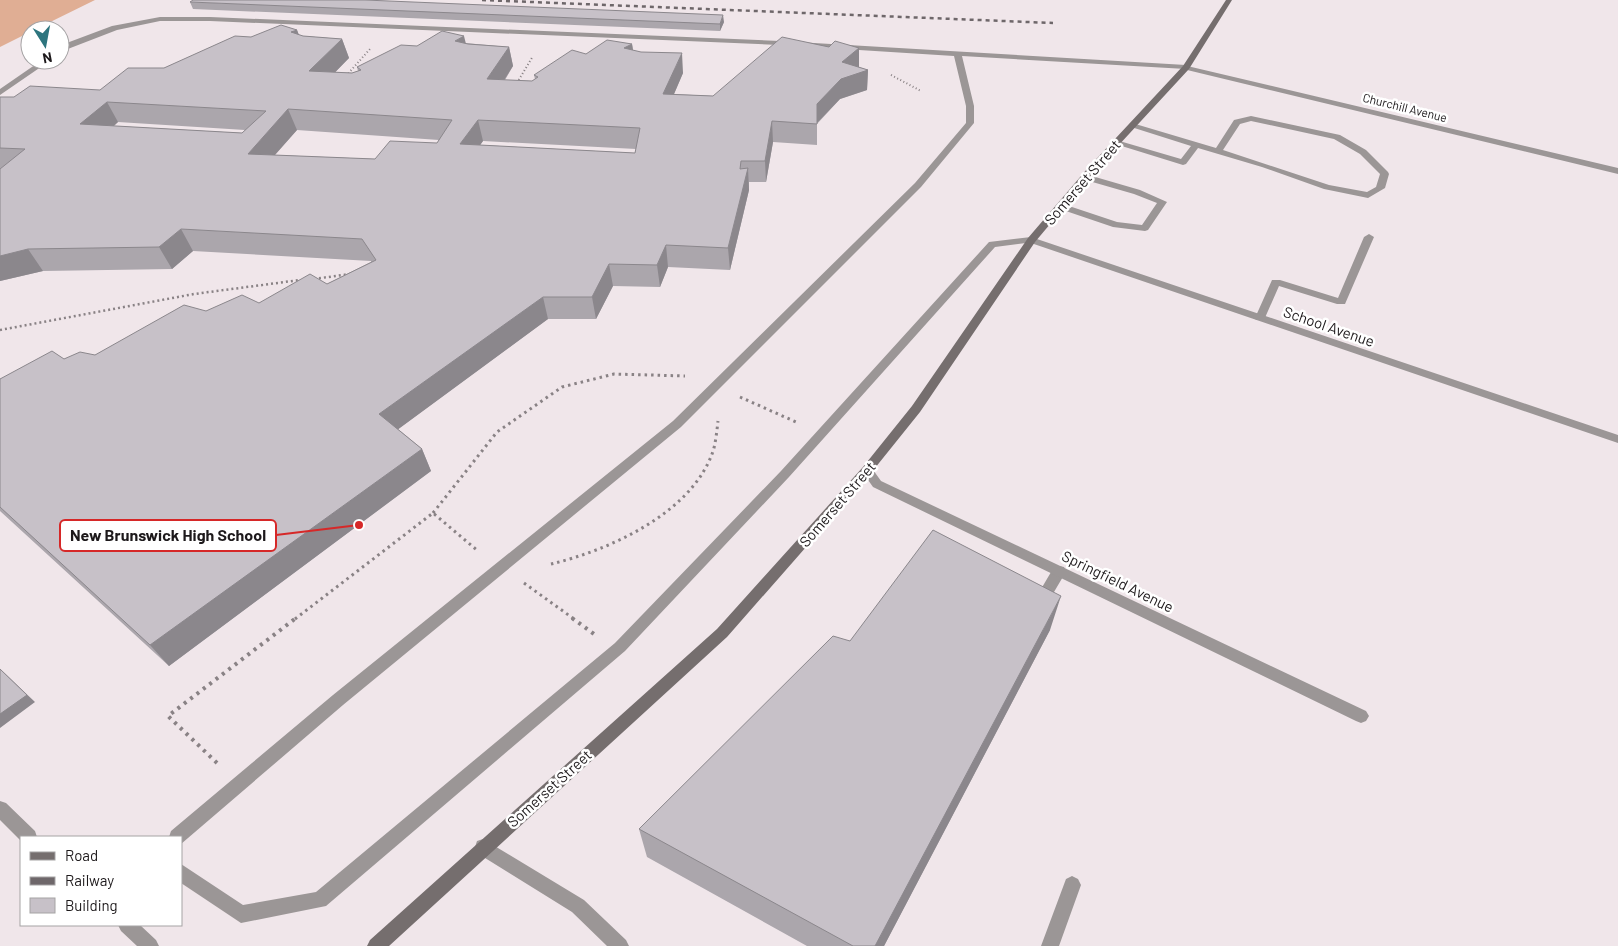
<svg xmlns="http://www.w3.org/2000/svg" width="1618" height="946" font-family="Barlow,sans-serif">
<style>
.green{fill:#e0ae94}
.lines{fill:none;stroke-linecap:round;stroke-linejoin:round}
.path-far3{stroke:#898285;stroke-width:2;stroke-dasharray:1 2.5;stroke-linecap:butt}
.path-far2{stroke:#898285;stroke-width:2.5;stroke-dasharray:2 3;stroke-linecap:butt}
.path-far1{stroke:#898285;stroke-width:3;stroke-dasharray:2.5 4;stroke-linecap:butt}
.path{stroke:#898285;stroke-width:4;stroke-dasharray:3 5;stroke-linecap:butt}
.lane{fill:#9b9696;fill-rule:evenodd}
.street{fill:#9b9696;fill-rule:evenodd}
.secondary{fill:#756e6e;fill-rule:evenodd}
.rail{stroke:#6e676a;stroke-width:2.5;stroke-dasharray:4 4;stroke-linecap:butt}
.wall{fill:#aba6ac;fill-rule:evenodd}
.shaded-wall{fill:#8b878c}
.building{fill:#c7c1c8;stroke:#8b878c;fill-rule:evenodd}
.labels{text-anchor:middle;dominant-baseline:central;stroke-width:5;stroke-linejoin:round;paint-order:stroke}
.far-street-label{font-size:12px;fill:#1d191b;stroke:#fff}
.street-label{font-size:15px;fill:#1d191b;stroke:#fff}
.leader{fill:none;stroke:#d62828;stroke-width:2}
.callout-dot{fill:#d62828;stroke:#fff;stroke-width:2}
.callout{fill:#fff;stroke:#d62828;stroke-width:2}
.callout-label{font-size:16px;text-anchor:middle;font-weight:bold;fill:#1d191b}
</style>
<rect width="100%" height="100%" fill="#f0e6ea"/>
<path class="green" d="M0,0H95L34,30H30V32L0,47Z"/>
<g class="lines">
<path class="path-far3" d="M891,75L921,91
M346,76L370,49
M517,83L533,56"/>
<path class="path-far2" d="M314,279L350,274
M0,330L194,294L300,280"/>
<path class="path-far1" d="M740,397L796,422
M433,513L497,432L562,387L614,374L685,376
M551,564C610,550 695,512 714,448C716,439 717,430 718,421
M524,583L574,619
M295,619L433,513L478,551"/>
<path class="path" d="M572,618L594,634
M217,763L168,716L296,618"/>
<path class="lane" d="M160,17H210L780,41L1186,65L1190,67L1186,69L962,56L974,106V123L921,187L681,427L343,705L181,844V837H169L171,831L333,695L673,421L915,183L966,123V106L954,56L780,45L210,21H160L117,30L60,52V47L64,44L112,26Z
M42,60H51L0,95V89Z
M1251,116L1340,135L1366,150L1388,172L1389,174L1385,188L1368,198L1324,189L1262,167L1198,148L1186,164L1183,165L1112,143L1116,140L1181,159L1191,146L1128,126L1132,123L1216,148L1234,120ZM1251,121L1334,139L1360,154L1380,174L1376,187L1367,192L1329,185L1223,150L1240,124Z
M1085,174L1140,190L1167,202L1148,230L1145,231L1113,227L1057,208L1055,206L1060,203L1117,222L1142,225L1157,203L1134,194L1082,179L1081,177Z
M1369,234L1374,237L1345,304H1337L1279,286L1264,320H1256L1255,318L1272,280H1280L1338,298L1364,237Z
M1031,237L1036,240L1034,242L995,247L789,477L625,651L326,906L241,923L181,883V864L243,905L316,892L615,643L781,471L989,242Z
M1059,566L1064,567L1066,571L1064,575L1044,609L1039,611L1034,609L1032,605L1034,601L1054,567Z
M0,801L6,803L35,831L37,837H21V841L0,820Z
M1072,876L1078,879L1081,885L1059,946H1041L1066,879Z
M118,925H140L156,940L159,946H137L121,931Z"/>
<path class="street" d="M1183,65L1618,168V174L1183,69Z
M1031,237L1618,435V443L1028,242L1026,240Z
M867,465L871,467L881,481L1366,711L1369,716L1366,721L1361,723L1356,721L873,487L861,470Z
M483,839L584,900L626,940L629,946H607L572,912L477,853L475,847L477,841Z"/>
<path class="secondary" d="M1226,0H1232L1189,69L1093,173L1035,242L920,412L871,473L727,637L389,946H367L370,940L717,629L863,467L912,406L1028,238L1087,169L1183,66Z"/>
<path class="rail" d="M482,0L1053,23"/>
</g>
<path class="wall" d="M190,2L724,22L720,31L193,9Z
M297,30L299,35L303,36L342,39L349,58L335,72L352,73L358,71L357,67L417,46L465,43L509,47L513,66L505,80L532,81L535,79L534,75L586,54L632,44L633,50L683,73L674,94L713,96L829,47L859,48V67L868,70L867,90L840,99L817,124V145L773,142L766,182H749V190L730,270L668,267L660,287L613,286L596,319H548L398,429L422,449L431,471L169,666L0,511V379L64,359L95,355L206,311L259,303L327,284L371,262V261L193,251L172,269L43,271L0,281V169L1,168H0V97H14L100,90L164,68L251,37ZM118,122L245,130L242,133L114,126ZM297,130L439,140L437,143L375,159L275,155ZM483,141L636,149L635,153L480,145Z
M1050,630L884,946H807L647,857L639,829L850,641Z"/>
<path class="shaded-wall" d="M723,15L724,22L720,31V24Z
M297,30L304,49L291,32Z
M464,36L469,56L455,41Z
M342,39L349,58L317,91L309,71Z
M632,44L635,63L624,48Z
M509,47L513,66L492,99L487,79Z
M859,48V68L868,70L867,90L840,99L816,124L817,104L842,62Z
M682,53L683,73L665,115L663,94Z
M107,102L118,122L92,145L80,124Z
M288,109L297,130L257,175L248,154Z
M478,120L483,141L466,165L460,144Z
M772,121L773,142L766,182L765,161Z
M748,168L749,190L730,270L728,248Z
M181,229L193,251L172,269L159,247Z
M666,245L668,267L660,287L657,265Z
M28,249L43,271L0,281V256Z
M609,264L613,286L596,319L592,297Z
M543,297L548,319L389,436L379,414Z
M422,449L431,471L169,666L150,645Z
M1061,596L1050,630L884,946H875Z
M0,669L35,702L0,728Z"/>
<path class="building" d="M193,0H365L723,15L720,24L190,2Z
M281,25L297,30L291,32L303,36L342,39L309,71L352,73L361,70L357,67L401,45L417,46L442,31L464,36L455,41L468,44L509,47L487,79L532,81L538,77L534,75L572,50L586,54L607,40L632,44L624,48L641,52L682,53L663,94L713,96L782,37L829,47L835,41L859,48L842,62L868,70L841,79L817,104V124L772,121L765,161H741L740,169L748,168L728,248L666,245L657,265L609,264L592,297H543L379,414L422,449L150,645L0,507V379L52,351L64,359L80,352L95,355L184,305L206,311L242,295L259,303L310,274L327,284L376,260L362,239L181,229L159,247L28,249L0,256V169L25,149L0,148V97H14L30,86L100,90L128,68H164L235,36L251,37ZM107,102L266,111L242,133L80,124ZM288,109L452,120L437,143L390,141L375,159L248,154ZM478,120L640,128L635,153L460,144Z
M933,530L1061,596L875,946H853L639,829L833,636L850,641Z
M0,669L27,695L0,714Z"/>
<g class="labels">
<g class="far-street-label">
<text transform="translate(1405 107) rotate(14)">Churchill Avenue</text>
</g>
<g class="street-label">
<text transform="translate(1082 182) rotate(-49)">Somerset Street</text>
<text transform="translate(1329 326) rotate(19)">School Avenue</text>
<text transform="translate(837 504) rotate(-49)">Somerset Street</text>
<text transform="translate(1118 581) rotate(26)">Springfield Avenue</text>
<text transform="translate(549 788) rotate(-42)">Somerset Street</text>
</g>
</g>
<path class="leader" d="M359 525L276 535"/>
<circle class="callout-dot" cx="359" cy="525" r="5"/>
<rect class="callout" x="60" y="520" width="216" height="31" rx="5"/>
<g class="callout-label">
<text x="168" y="541">New Brunswick High School</text>
</g>
<rect x="20" y="836" width="162" height="90" fill="#ffffff" stroke="#a5a3a4"/>
<rect x="30" y="852" width="25" height="8" fill="#756e6e" stroke="#a5a3a4"/>
<text x="65" y="861" font-size="15" fill="#1d191b">Road</text>
<rect x="30" y="877" width="25" height="8" fill="#6e676a" stroke="#a5a3a4"/>
<text x="65" y="886" font-size="15" fill="#1d191b">Railway</text>
<rect x="30" y="898" width="25" height="15" fill="#c7c1c8" stroke="#a5a3a4"/>
<text x="65" y="911" font-size="15" fill="#1d191b">Building</text>
<g transform="translate(45 45) rotate(169)"><circle r="24" fill="#ffffff" stroke="#a5a3a4"/>
<path d="M0-4L9 19L0 12L-9 19Z" fill="#2d757e"/>
<text y="-8" font-size="14" font-weight="bold" text-anchor="middle" fill="#1d191b">N</text>
</g>
</svg>
